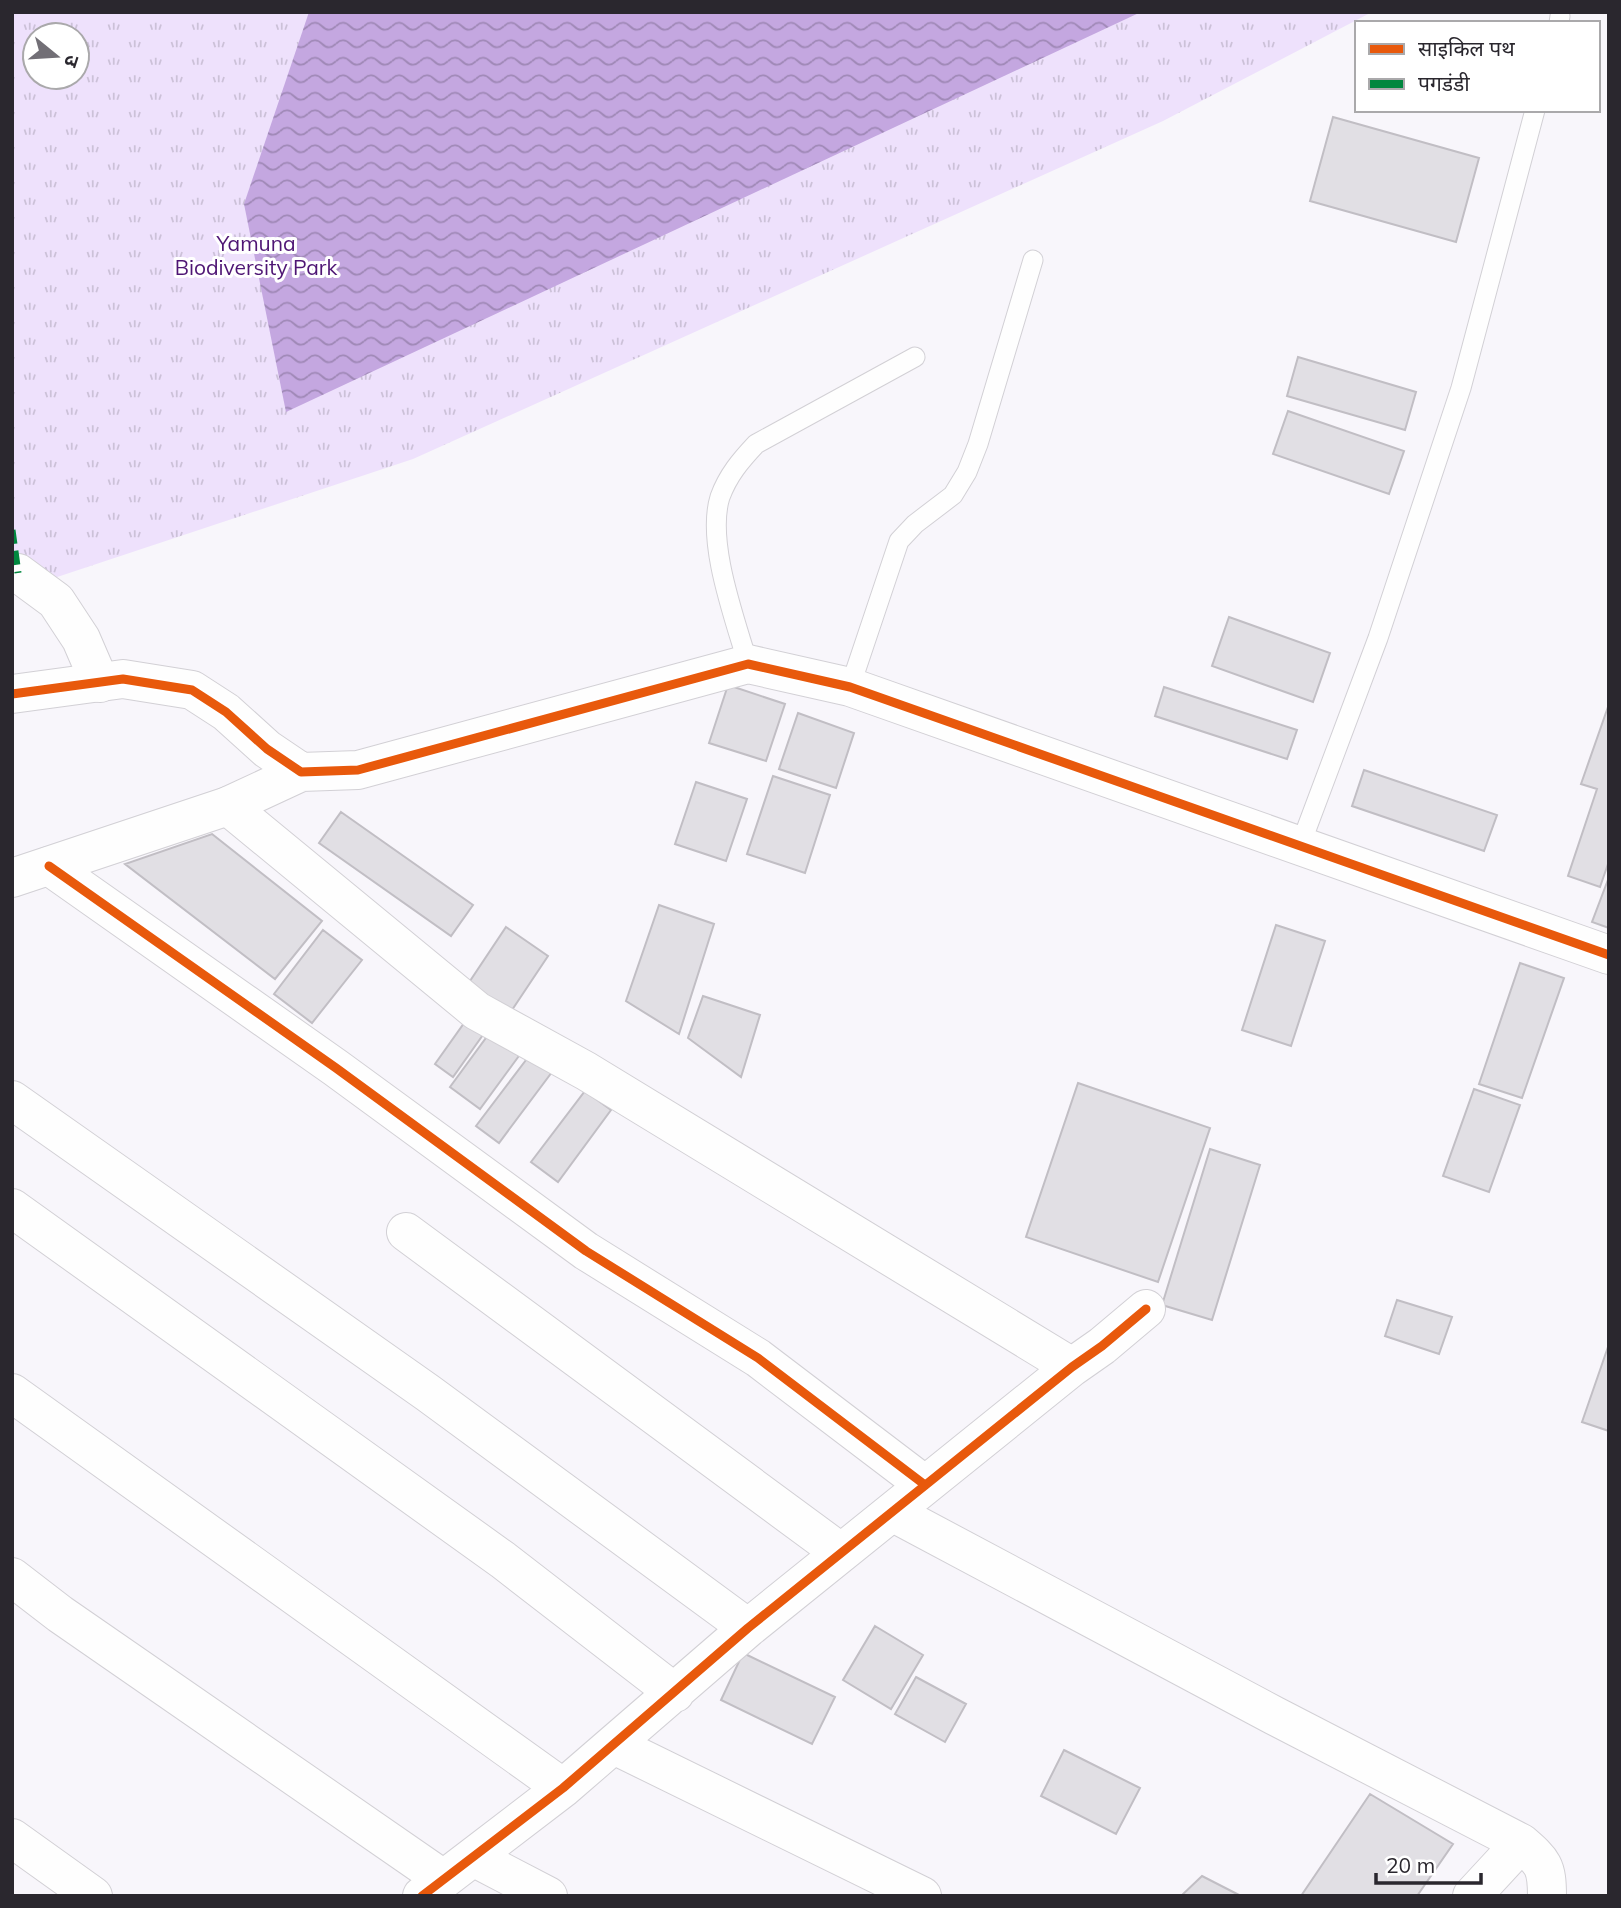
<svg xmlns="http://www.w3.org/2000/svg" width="1621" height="1908" font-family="Mulish,'Noto Sans Devanagari',sans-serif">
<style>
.park{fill:url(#park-tufts);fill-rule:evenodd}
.water{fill:url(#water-waves)}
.building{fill:#e1dfe4;stroke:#c1bec4;stroke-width:2}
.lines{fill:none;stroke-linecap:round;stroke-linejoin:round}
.service-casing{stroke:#d2d0d5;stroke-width:21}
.minor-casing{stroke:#d2d0d5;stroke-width:40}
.tertiary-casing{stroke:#d2d0d5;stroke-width:40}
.service{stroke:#fefefe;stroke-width:19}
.minor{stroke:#fefefe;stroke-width:38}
.tertiary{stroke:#fefefe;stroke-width:38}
.quiet{stroke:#00873e;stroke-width:7;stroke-dasharray:14 7;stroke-linecap:butt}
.cycleway-casing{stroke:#fff;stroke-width:13}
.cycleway{stroke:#e8590c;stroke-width:9}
.labels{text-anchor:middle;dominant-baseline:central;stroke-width:6;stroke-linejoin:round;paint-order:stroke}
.park-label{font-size:21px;fill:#4e1574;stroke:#fff}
</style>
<defs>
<pattern id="park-tufts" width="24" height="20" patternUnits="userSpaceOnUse" patternTransform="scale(1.75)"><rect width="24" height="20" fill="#eee1fc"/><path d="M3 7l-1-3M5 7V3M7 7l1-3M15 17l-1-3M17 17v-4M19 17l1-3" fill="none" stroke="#ccc1d8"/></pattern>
<pattern id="water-waves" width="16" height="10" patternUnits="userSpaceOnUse" patternTransform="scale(1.75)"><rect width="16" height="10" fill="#c4a7e0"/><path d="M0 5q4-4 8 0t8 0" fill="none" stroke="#9f88b6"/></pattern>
</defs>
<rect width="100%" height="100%" fill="#f8f6fb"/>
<path class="park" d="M12,12H1372L1163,121L413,459L12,592ZM35,35H77V77H35Z"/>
<path class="water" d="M309,12H1141L286,412L244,204Z"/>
<path class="building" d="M1333,117L1479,158L1456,242L1310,201Z
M1298,357L1416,392L1405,430L1287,396Z
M1288,411L1404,451L1389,494L1273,454Z
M1229,617L1330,653L1313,702L1212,666Z
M728,685L785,704L766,761L709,743Z
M1164,687L1297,730L1287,759L1155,716Z
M1609,704V861L1600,887L1568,876L1597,789L1581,784Z
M798,713L854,733L836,788L779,769Z
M1364,770L1497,815L1484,851L1352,806Z
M773,776L830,795L805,873L747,854Z
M696,782L747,799L726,861L675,844Z
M341,812L473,905L451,936L319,843Z
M212,834L322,921L275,979L125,864Z
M1609,877V928L1592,922Z
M659,905L714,924L679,1034L626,1001Z
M1276,925L1325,941L1291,1046L1242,1030Z
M506,927L548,956L506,1019L464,990Z
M323,930L362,960L312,1023L274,994Z
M1520,963L1564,978L1522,1098L1479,1084Z
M703,996L760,1015L741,1077L688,1038Z
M467,1019L485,1032L453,1077L435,1064Z
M494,1027L524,1049L480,1109L450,1087Z
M529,1056L552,1072L499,1143L476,1126Z
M1078,1083L1210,1128L1158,1282L1026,1237Z
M1474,1089L1520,1105L1489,1192L1443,1176Z
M585,1091L611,1110L558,1182L531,1162Z
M1210,1149L1260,1165L1212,1320L1162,1305Z
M1397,1300L1452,1317L1439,1354L1385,1336Z
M1609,1344V1431L1582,1422Z
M875,1626L923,1655L891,1709L843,1680Z
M743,1653L835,1697L812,1744L721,1700Z
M916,1677L966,1704L945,1742L895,1714Z
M1064,1750L1140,1788L1116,1834L1041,1796Z
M1370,1794L1453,1844L1417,1896H1301Z
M1202,1876L1241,1896H1181Z"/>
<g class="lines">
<defs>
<path id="service" d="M1559,23L1560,16
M748,664C735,619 706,542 720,497C728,475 741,460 756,444L915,357
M850,687L899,541L915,524L953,495L967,472L978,444L1033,260
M1300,846L1378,638L1461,388L1535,110"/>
<path id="minor" d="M12,573H18L56,601L81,639L100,683
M228,806L477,1011L586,1071L1072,1367
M49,866L336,1068L586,1251L758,1358L925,1485
M12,1100L428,1393L748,1628
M12,1208L503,1560L675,1693
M406,1232L840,1552
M12,1393L563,1788
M892,1512L1275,1716L1521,1843C1543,1862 1547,1866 1547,1896
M12,1577L60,1614L443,1879
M614,1745L922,1896
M12,1838L93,1896
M473,1857L548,1896
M422,1896L563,1788L748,1628L1072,1367L1102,1346L1146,1309
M1472,1896L1521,1843"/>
<path id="tertiary" d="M12,694L123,679L192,690L226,712L267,749L301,772L358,770L748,664L850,687L1609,955
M12,878L228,806L301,772"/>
</defs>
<use href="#service" class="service-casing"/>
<use href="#minor" class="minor-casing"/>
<use href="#tertiary" class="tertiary-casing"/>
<use href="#service" class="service"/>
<use href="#minor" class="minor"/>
<use href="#tertiary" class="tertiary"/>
<path class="quiet" d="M12,530L18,573"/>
<defs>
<path id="cycleway" d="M12,694L123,679L192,690L226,712L267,749L301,772L358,770L748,664L850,687L1609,955
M49,866L336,1068L586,1251L758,1358L925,1485
M422,1896L563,1788L748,1628L1072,1367L1102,1346L1146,1309"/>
</defs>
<use href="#cycleway" class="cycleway-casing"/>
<use href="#cycleway" class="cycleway"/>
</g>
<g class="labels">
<g class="park-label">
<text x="256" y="243">Yamuna<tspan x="256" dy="24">Biodiversity Park</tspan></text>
</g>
</g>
<rect width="1621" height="1908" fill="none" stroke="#2a272e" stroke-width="28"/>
<rect x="1355" y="21" width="245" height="91" fill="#ffffff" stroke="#aaa9ab" stroke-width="2"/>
<rect x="1369" y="44" width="35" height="10" fill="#e8590c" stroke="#aaa9ab" stroke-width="2"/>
<text x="1418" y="56" font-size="21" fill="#2a272e">साइकिल पथ</text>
<rect x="1369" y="79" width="35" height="10" fill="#00873e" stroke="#aaa9ab" stroke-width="2"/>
<text x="1418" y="91" font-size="21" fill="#2a272e">पगडंडी</text>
<g transform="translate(56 56) rotate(108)"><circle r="33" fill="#ffffff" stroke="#aaa9ab" stroke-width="2"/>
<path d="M0-5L12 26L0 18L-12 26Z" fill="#726f76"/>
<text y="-10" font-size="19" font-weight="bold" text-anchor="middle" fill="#2a272e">उ</text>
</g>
<path d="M1376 1873v10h105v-10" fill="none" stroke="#2a272e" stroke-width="3.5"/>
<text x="1386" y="1873" font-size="21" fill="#2a272e" stroke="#ffffff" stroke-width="5" paint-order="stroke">20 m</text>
</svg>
